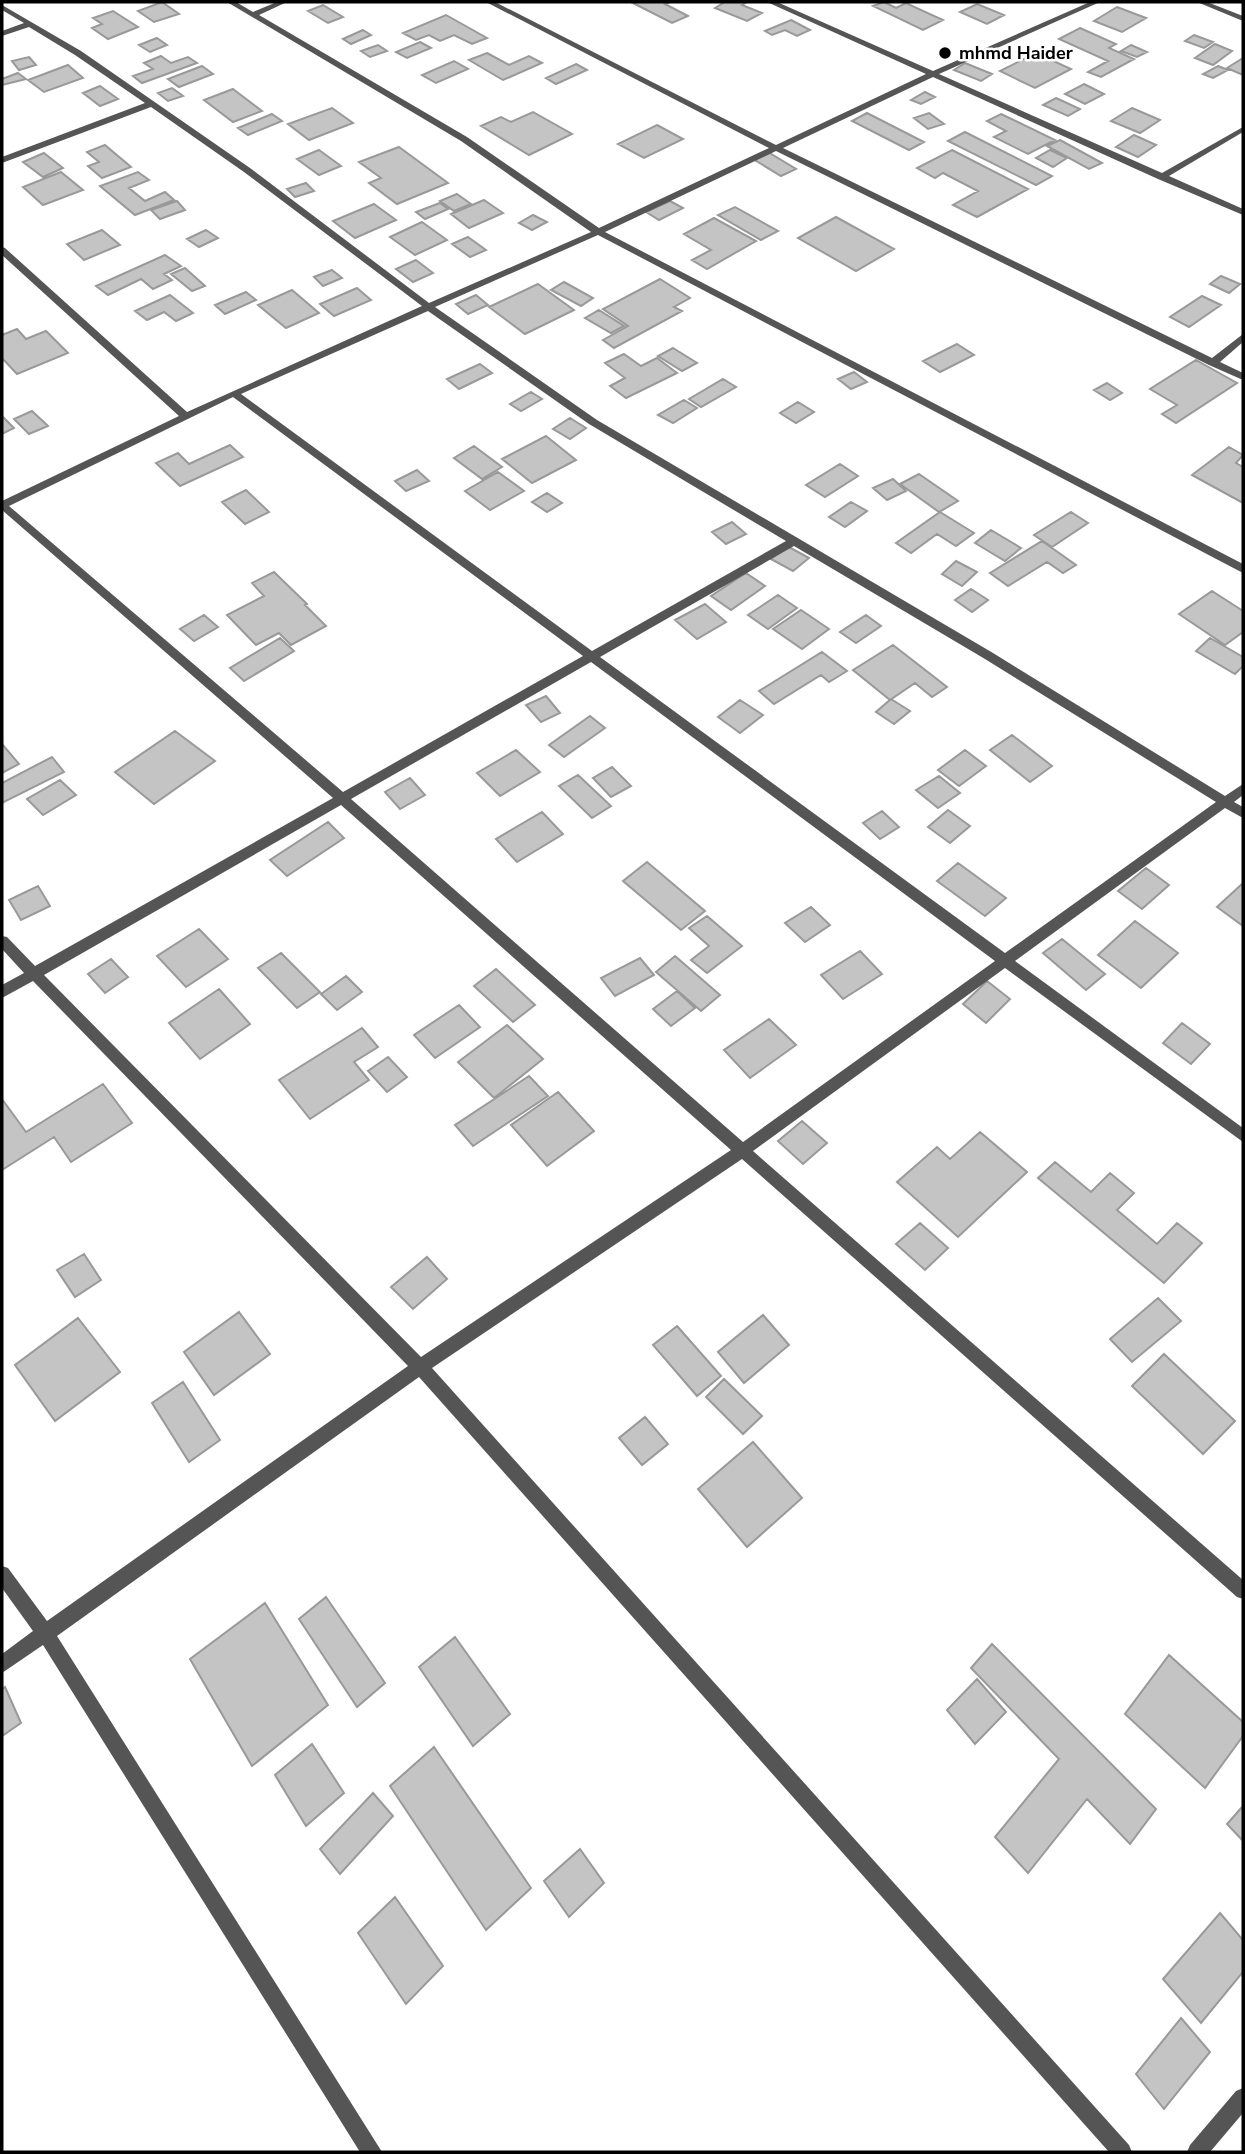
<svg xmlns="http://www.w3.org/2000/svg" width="1245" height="2154" font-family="'Nunito Sans',sans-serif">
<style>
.building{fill:#c4c4c4;stroke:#999;stroke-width:2}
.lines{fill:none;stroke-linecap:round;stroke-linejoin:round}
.minor{fill:#555;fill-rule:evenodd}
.poi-dot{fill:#000;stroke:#fff;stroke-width:2.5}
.labels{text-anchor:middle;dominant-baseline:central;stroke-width:5;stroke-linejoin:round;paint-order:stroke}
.far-poi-label{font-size:18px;font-weight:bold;fill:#000;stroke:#fff;text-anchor:start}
</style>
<rect width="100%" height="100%" fill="#fff"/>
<path class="building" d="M162,2L179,14L154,22L138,11Z
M631,2H670L665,4L688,16L672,23Z
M725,2H747L742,5L762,13L747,21L715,8Z
M884,2L896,8L906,3L943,20L923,30L873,6Z
M977,4L1004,15L987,24L960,12Z
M323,5L343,17L328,23L308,11Z
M1117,7L1146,18L1122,32L1094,21Z
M113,11L138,27L108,39L92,28L102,24L93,18Z
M446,15L487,38L472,44L454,35L440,41L429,35L416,40L403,33Z
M791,20L810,30L797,36L785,30L772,35L765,31Z
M1080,28L1116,44L1109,48L1134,59L1101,77L1088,72L1108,61L1059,39Z
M363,30L371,35L351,44L343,39Z
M1194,35L1213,42L1204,48L1185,41Z
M157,38L167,45L150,52L139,45Z
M420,42L431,48L407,58L396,52Z
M1215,44L1232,51L1213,65L1195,58Z
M378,45L387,51L370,57L361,51Z
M1131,45L1147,52L1137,57L1121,51Z
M487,53L509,65L529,56L542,63L503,80L469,60Z
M1036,53L1071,69L1035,88L1000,71Z
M161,56L171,63L188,57L197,63L142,83L133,76L153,69L144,63Z
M29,57L36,65L19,70L12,61Z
M1243,58V75L1227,68Z
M454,61L468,69L436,83L422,75Z
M965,63L992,74L981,81L954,70Z
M576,64L587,70L556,84L546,78Z
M68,65L83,78L44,92L28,80Z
M202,66L213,74L179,87L168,79Z
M1218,66L1228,70L1213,78L1203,74Z
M18,73L26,79L2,85V79Z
M1084,84L1104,94L1085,104L1065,94Z
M100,86L118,99L100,106L83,93Z
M172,88L183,96L168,101L158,93Z
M233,89L262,111L233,122L204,100Z
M925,92L935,97L921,104L911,100Z
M1056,98L1080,109L1068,116L1043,105Z
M332,108L353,123L309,140L288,124Z
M1132,108L1160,120L1140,133L1111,121Z
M533,112L572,134L529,155L481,126L501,117L511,122Z
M867,113L924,142L909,150L852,121Z
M929,113L944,124L928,129L914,118Z
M272,114L282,121L248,135L238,128Z
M1001,114L1055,140L1028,154L994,137L1006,131L987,121Z
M657,125L683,139L644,158L618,144Z
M965,132L1052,176L1036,185L948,141Z
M1134,135L1156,145L1138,157L1116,147Z
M1060,140L1102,163L1089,169L1047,146Z
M105,145L131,167L102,178L88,166L99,162L87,152Z
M399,147L448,183L397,204L369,183L381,178L359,162Z
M319,150L341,166L319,175L297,159Z
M952,150L1028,189L977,217L953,205L978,191L943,173L935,178L917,168Z
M1050,150L1067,158L1053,167L1036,158Z
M768,152L796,169L781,176L753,159Z
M44,153L63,168L43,177L23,162Z
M61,172L83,190L43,205L23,187Z
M138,172L149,180L129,188L145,201L165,192L174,200L135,215L100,186Z
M306,183L314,191L295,197L287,189Z
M457,194L471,204L454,211L440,201Z
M484,200L503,213L469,228L451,214Z
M177,201L185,210L160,219L151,210Z
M670,201L683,208L659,220L646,212Z
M440,203L448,209L425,219L416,212Z
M374,204L396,220L355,238L333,221Z
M735,207L778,231L761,240L718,215Z
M533,215L547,222L532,230L519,223Z
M836,217L894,249L856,271L798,238Z
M714,218L756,241L707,269L692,260L711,250L684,234Z
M422,222L447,240L415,255L390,237Z
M102,230L120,245L84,260L67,244Z
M206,230L218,238L199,247L187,239Z
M468,237L486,250L470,257L452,244Z
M165,255L181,266L164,274L172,280L153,289L141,279L108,295L96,286Z
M416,260L433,273L413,282L396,269Z
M185,268L205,286L192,291L171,274Z
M332,270L342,278L323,286L314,277Z
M1221,276L1240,284L1229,293L1210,284Z
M660,279L690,298L674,307L682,311L614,348L603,340L628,326L603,309Z
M564,282L593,298L581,306L551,290Z
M538,284L574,310L525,334L489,307Z
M357,288L371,300L334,316L320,304Z
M292,290L319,313L286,328L258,305Z
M246,292L256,300L225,314L215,305Z
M170,295L193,313L176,321L164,312L147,320L135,311Z
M476,295L488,305L468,314L456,304Z
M1202,296L1221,305L1189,327L1170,317Z
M599,310L624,326L611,333L585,318Z
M17,329L26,339L46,331L68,353L17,374L2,358V335Z
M957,344L974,355L940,372L923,361Z
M673,348L697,363L682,371L658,356Z
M624,354L641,366L657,358L677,373L626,398L610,386L625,378L605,363Z
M1196,360L1237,383L1176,423L1162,414L1177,405L1150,389Z
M480,364L492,373L459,389L447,379Z
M854,372L867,382L851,389L838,379Z
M723,379L736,387L701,407L689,399Z
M1107,383L1122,393L1110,400L1094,390Z
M531,392L542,399L521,411L510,404Z
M684,400L697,408L673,423L658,415Z
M798,402L814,412L796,423L780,413Z
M32,411L48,426L29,434L14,419Z
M2,416L14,428L2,434Z
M570,418L586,428L570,439L553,429Z
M546,436L576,460L532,483L502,459Z
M230,445L243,457L180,486L156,463L178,453L189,464Z
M474,446L502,467L482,479L454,458Z
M1229,447L1243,455L1236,463L1243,467V503L1192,475Z
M840,464L858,476L825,497L806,485Z
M417,470L429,481L406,491L395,481Z
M498,472L524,491L490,510L465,491Z
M919,474L958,501L939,512L900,484Z
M893,479L906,491L887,500L873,488Z
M246,490L269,512L245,524L222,502Z
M547,493L562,503L547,512L532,502Z
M851,502L867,511L845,527L829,517Z
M940,512L974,533L956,546L937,534L911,553L896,543Z
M1071,512L1088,523L1052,547L1034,535Z
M732,522L746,534L726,544L712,532Z
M991,530L1021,548L1005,561L975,543Z
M1042,541L1076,565L1063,573L1047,562L1008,586L990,573Z
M787,546L809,558L793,571L771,559Z
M956,561L977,572L962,586L942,574Z
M274,572L307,604L305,605L326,626L291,645L279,633L256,645L227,615L264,596L252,583Z
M746,573L765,586L731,610L711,596Z
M971,589L988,600L972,612L955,600Z
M1212,591L1243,611V632L1225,645L1179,614Z
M778,595L797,608L768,629L748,615Z
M705,604L726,622L697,639L675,620Z
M801,610L829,629L802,649L773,629Z
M204,615L218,627L194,641L180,629Z
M866,615L881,626L856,643L840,632Z
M280,638L294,651L244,681L230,668Z
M1210,638L1243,657V666L1235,674L1196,651Z
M893,645L947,687L932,697L915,683L890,700L853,670Z
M822,652L847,671L829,682L821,675L774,704L759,691Z
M546,696L560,713L541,722L526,705Z
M891,699L910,711L894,724L876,712Z
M740,700L763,715L740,733L718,717Z
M590,716L605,728L564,757L549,745Z
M175,731L215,761L154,804L115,772Z
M1012,735L1052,766L1030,782L990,750Z
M2,744L19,764L2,773Z
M516,750L540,772L500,796L477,773Z
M965,750L986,766L959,786L938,770Z
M52,757L64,772L2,803V783Z
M612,767L631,786L611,797L593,778Z
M578,775L611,806L592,818L559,786Z
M939,776L960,793L938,808L916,790Z
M410,778L425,795L400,809L385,792Z
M60,780L76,795L43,815L27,799Z
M948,810L970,826L950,843L928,827Z
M882,811L899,827L880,839L863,823Z
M542,812L563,834L517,862L496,839Z
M328,822L344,838L287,876L270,860Z
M647,862L705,911L681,930L623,881Z
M958,863L1006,898L985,916L937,881Z
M1146,868L1169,885L1142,909L1118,891Z
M1243,883V926L1217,907Z
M38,886L50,906L21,920L9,900Z
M811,907L830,925L805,942L785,923Z
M707,916L742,946L707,973L691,960L709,946L689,928Z
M1135,921L1178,953L1141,988L1098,955Z
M199,929L228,959L186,987L157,956Z
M1062,939L1105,974L1086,990L1043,953Z
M860,951L882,974L843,999L821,975Z
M281,953L320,992L297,1008L258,968Z
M675,956L720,995L701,1011L656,972Z
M640,958L654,975L615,996L601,978Z
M111,959L128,977L105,993L88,974Z
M496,969L535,1005L513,1022L474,986Z
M346,976L362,992L337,1010L321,994Z
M987,981L1010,999L986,1023L963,1004Z
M219,989L250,1024L200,1059L169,1023Z
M677,991L695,1008L671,1026L653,1009Z
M459,1005L480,1027L435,1058L414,1035Z
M769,1019L796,1045L750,1078L724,1050Z
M1182,1023L1210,1044L1191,1064L1163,1043Z
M507,1025L543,1059L494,1098L458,1062Z
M362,1028L378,1047L354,1062L369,1080L310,1119L279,1080Z
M388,1057L407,1077L387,1092L368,1071Z
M529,1076L548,1096L473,1146L455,1125Z
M103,1084L132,1123L71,1162L54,1137L2,1170V1099L26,1132Z
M558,1092L594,1131L547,1166L511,1125Z
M802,1121L827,1143L803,1164L778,1141Z
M980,1132L1027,1172L958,1237L897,1182L937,1147L950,1159Z
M1055,1162L1091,1192L1110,1173L1134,1193L1117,1210L1157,1244L1177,1223L1202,1243L1164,1283L1038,1178Z
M920,1223L948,1248L925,1270L896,1244Z
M84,1254L101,1280L75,1297L57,1270Z
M427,1257L447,1279L413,1309L391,1287Z
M1158,1298L1181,1321L1132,1362L1110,1339Z
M239,1312L270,1354L214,1395L184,1352Z
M763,1315L789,1345L744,1383L718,1352Z
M78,1318L120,1372L55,1421L15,1365Z
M677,1326L721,1376L697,1396L653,1345Z
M1164,1354L1235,1421L1203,1454L1132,1386Z
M724,1379L762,1416L743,1434L706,1397Z
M183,1382L220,1440L189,1462L152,1403Z
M645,1417L668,1444L642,1465L619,1438Z
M753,1442L802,1498L747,1547L698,1489Z
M326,1597L385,1683L357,1707L299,1619Z
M265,1603L328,1705L252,1766L190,1659Z
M455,1637L510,1714L473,1746L419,1667Z
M992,1644L1156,1809L1130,1844L1087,1799L1028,1873L995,1837L1059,1759L971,1668Z
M1169,1655L1243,1722V1736L1205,1788L1125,1714Z
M977,1679L1006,1712L975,1744L947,1710Z
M5,1687L21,1723L2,1736V1689Z
M312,1744L344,1793L306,1826L275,1775Z
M434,1747L531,1888L486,1930L390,1786Z
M373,1793L393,1816L340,1874L320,1849Z
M1243,1806V1841L1227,1824Z
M580,1849L604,1883L569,1917L544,1881Z
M395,1897L443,1966L406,2004L358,1933Z
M1220,1913L1243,1940V1972L1201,2023L1163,1979Z
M1181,2018L1210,2052L1164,2109L1136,2074Z"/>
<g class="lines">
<path class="minor" d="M227,2H236L253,12L277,2H287L259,15L467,137L599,228L769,148L486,2H495L776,145L926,74L767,2H777L933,71L1090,2H1100L939,74L1162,173L1243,127V132L1169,176L1243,209V215L1158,179L933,77L783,148L1212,358L1243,334V342L1220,362L1243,373V380L1209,365L776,151L605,232L1243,564V573L598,235L435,307L597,420L993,653L1225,796L1243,784V795L1234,802L1243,807V818L1225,808L1015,961L1243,1128V1142L1005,968L753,1151L1243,1580V1599L1237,1597L742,1159L432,1368L1129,2145L1132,2152H1109L419,1377L57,1636L382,2152H360L43,1645L2,1673V1654L33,1631L2,1588V1566L8,1568L47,1621L408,1366L33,981L2,998V985L24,973L2,949V936L7,937L35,966L333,798L2,510V501L179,416L2,255V247L5,248L187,412L422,306L244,172L151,107L2,163V157L145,103L75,55L29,27L2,36V31L24,23L2,10V5L81,51L250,168L429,303L591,232L461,141ZM428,311L589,424L786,541L592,651L241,394ZM233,397L583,656L343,792L9,506ZM794,546L985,659L1216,802L1005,953L600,657ZM591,662L995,961L743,1142L351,799ZM341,805L731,1150L421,1357L44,975Z
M1197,2H1207L1243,16V21Z
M1243,2088V2113L1210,2152H1187L1190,2145L1236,2091Z"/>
</g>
<circle class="poi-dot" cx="945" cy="53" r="7"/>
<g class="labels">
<g class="far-poi-label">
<text x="959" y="53">mhmd Haider</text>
</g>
</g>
<rect width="1245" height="2154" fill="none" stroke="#000000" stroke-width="7"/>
</svg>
